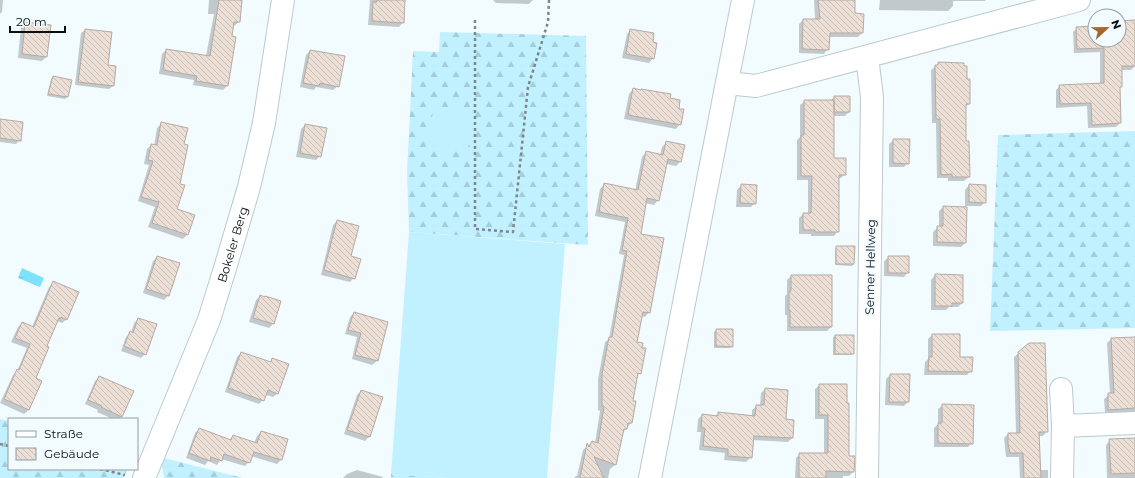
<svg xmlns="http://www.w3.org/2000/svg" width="1135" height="478" font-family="Montserrat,sans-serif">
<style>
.forest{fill:url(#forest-firs)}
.pitch{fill:#c1f1ff}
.water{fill:url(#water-ripples)}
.shadow{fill:#0003}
.building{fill:url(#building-back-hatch);stroke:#b7aaa2}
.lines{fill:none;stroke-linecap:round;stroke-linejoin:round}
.minor-casing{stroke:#bacacf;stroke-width:24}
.path{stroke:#7e8689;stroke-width:2.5;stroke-dasharray:3 3;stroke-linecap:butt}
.minor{stroke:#fff;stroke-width:22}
.labels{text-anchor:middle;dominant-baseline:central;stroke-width:4;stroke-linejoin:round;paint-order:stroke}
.street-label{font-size:12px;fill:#080e10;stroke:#f2fcff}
</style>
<defs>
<pattern id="forest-firs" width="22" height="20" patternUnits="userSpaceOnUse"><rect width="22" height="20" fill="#c1f1ff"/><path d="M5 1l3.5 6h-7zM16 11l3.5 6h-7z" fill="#a4cdda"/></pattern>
<pattern id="water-ripples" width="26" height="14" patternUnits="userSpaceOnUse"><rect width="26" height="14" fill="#7de3fd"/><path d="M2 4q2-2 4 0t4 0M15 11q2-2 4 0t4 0" fill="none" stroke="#6bc2d8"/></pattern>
<pattern id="building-back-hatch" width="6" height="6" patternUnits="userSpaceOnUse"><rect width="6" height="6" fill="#ecdfd6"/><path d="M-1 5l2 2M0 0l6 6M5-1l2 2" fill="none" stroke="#c9beb7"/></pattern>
</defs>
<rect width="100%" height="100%" fill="#f2fcff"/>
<path class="forest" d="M440,32L586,36L588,245L409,232L407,173L413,51L439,52Z
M1135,131V328L990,331L998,135Z
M0,419L9,421V469H128L123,478H0Z
M164,458L243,478H164L162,466Z
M391,474L448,478H391Z"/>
<path class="pitch" d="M433,106L472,109L468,151L430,148Z
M409,232L565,244L547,478H448L391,474Z"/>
<path class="water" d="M22,268L44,278L40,287L18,278Z"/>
<path class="shadow" d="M0,0H3L2,12L0,14Z
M209,0H241L239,22L234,26H232L227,86L223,90L193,85L194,80L159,74L162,54L166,50L206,56L214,14H208Z
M370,0H404L403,22L399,27L368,25Z
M493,0H533L529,4L496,3Z
M814,0H854V14L863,15L862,33L858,37H829L828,49L824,54L799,53V24L803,20H815Z
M880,0H986L985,1H953V6L948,11L879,10Z
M1135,21V66L1131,70H1121V86L1119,88L1120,123L1116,127L1088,128L1087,106L1056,108V90L1060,86L1100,84V52L1074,53L1073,32L1077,28L1095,27V40H1119V22Z
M26,23L50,26L46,57L42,61L18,58L21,27Z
M85,30L111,33L107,66L113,86L109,89L75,85L81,33Z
M631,30L652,43L653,58L649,63L622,58L627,34Z
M310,51L338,86L333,90L316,87L314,90L300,87L306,55Z
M938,64L966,80L969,104L965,107V142L969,177L964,181H948V178H937L936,123H932L931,70Z
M53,77L70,81L67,97L65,99L47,96L51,79Z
M633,89L669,98L677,109L680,124L676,129L624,119L629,94Z
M834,97H849V112L845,116H833V159L845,174L841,178H838V231L834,236H811V234H799V218L803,214H808V180H797V140L800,137V105L805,101H830Z
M0,120L20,140L16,144L0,142Z
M161,124L183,145L176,210L187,235L183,239L148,227L155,207L138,201L149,165L144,164L147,149L151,145L154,146L157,128Z
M305,125L320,156L316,160L296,157L301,129Z
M894,140L908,163L904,167H889V144Z
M666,143L681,161L676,166L666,164L658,200L654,205L645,203L639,234L649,312L645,317L641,316L636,343L640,373L636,377L632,401L631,423L622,433L615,465L610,469L608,478H574L576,476H577L583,450L592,442L595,443L600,411L598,410V379L605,342L609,339L624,255L619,254L625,222L595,216L600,189L605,184L635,191L642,157L646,152L660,155L662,147Z
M741,185L755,203L751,207H736L737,190Z
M969,185L985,202L981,206H966L965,243L961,247L933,246V232L938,227H939V211L943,207H965V190Z
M337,221L349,257L354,278L350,282L321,275L333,225Z
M837,247L854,264L852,266L835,265V249Z
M157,257L168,296L164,300L143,293L153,261Z
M889,257L908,272L904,277L884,276V261Z
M935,275L962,303L958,307H949L946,310H931V280Z
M791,276L831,327L827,331H787V315H785V296L787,294V280Z
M53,283L67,319L62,323L57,321L34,378L41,381L29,410L24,414L0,403L13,375L17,371L27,348L11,342L18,327L22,323L32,327L49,287Z
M260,296L280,302L273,324L269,328L249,322L256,300Z
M354,313L387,323L377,361L372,365L352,359L357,337L345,334L350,317Z
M138,319L145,354L141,358L121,351L126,337L131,333L134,323Z
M716,330L732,346L730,348H714V332Z
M932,335L959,358L971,371L967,375H924L925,362L928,359V339Z
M835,336L853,353L851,355H833V337Z
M1135,338V412L1105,413L1104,399L1110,394L1107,343L1111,339Z
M241,353L269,363L273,359L278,393L273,397L266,395L263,400L259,404L225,392L237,357Z
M1019,353L1047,431L1043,436H1039L1040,470H1048V478H1020L1019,457H1006L1004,438L1008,434H1016L1014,357Z
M890,375L908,402L904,406L885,405L886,379Z
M99,377L121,417L119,419H113L97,412L98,410L85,404L95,381Z
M820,385L848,457L853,472L849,476H843V478H795L796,458L800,454H824V419H815V389Z
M765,389L785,420L792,438L788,442L753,440L751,457L746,462L724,460L725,453L699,450L701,432H697L698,419L702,415L715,416L719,413L752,416V410L757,406H760L761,393Z
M361,391L369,437L365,441L344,434L357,395Z
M943,405L972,443L968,447H934V428L938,424V409Z
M199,429L229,440L233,436L254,443L257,436L261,432L287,440L281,460L277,464L251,456L249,462L245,466L221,459L217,465L208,461L205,465L186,458L195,433Z
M1135,439V478H1107L1106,445L1110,440Z
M357,470L383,477L382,478H343L347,474Z"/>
<path class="building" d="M219,0H242L240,22H234L232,36L236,37L228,86L196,81L197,76L163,70L166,49L210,56Z
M377,0H405L404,23L372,21L373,2H377Z
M818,0H855V13L864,14L863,33H830L829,50L802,49L803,19H820Z
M1135,20V66H1122V87H1120L1121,123L1092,125L1091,103L1060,104L1059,85L1104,83V48L1077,49L1076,27L1095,26V40H1119V21Z
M25,22L51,25L47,57L22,54Z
M85,29L112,32L108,65L116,66L114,86L78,82Z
M630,29L654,33L653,42L657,43L654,59L626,54Z
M310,50L345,56L339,87L320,83L319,86L303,83Z
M938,62L964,63V66H967V79H970V104H966V141H969L970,177H952V174L941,175L940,119H936L935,65H938Z
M53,76L72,80L68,97L48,94Z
M633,88L641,90V89L671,94L670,98L680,100L679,109H684L681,125L628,115Z
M834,96H850V112H834Z
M804,100H834V158H846V175H839V232H815V230H803V213H811L812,176H801V135H804Z
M0,119L23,122L21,141L0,138Z
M161,122L188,128L184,144L188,145L180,184L185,185L177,209L195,215L188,235L152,223L159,202L141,197L153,161L148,160L151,144L157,145Z
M305,124L327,128L321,157L300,153Z
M893,139H910L909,164L893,163Z
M666,141L685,145L681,162L668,159L659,201L647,198L641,234L664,238L650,313L643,312L637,342L643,343L642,348H646L641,374L638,373L633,401H636L632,423H628L627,429H624L616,465L594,457L604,478H580L587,443L589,447L592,441L598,443L604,407L602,406V374L609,337H612L627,251L622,250L628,218L599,212L604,183L638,190L646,151L663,155Z
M741,184L757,185L756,204L740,203Z
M969,184L986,185V203L969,202Z
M943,206L967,207L966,243L937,242V226H943Z
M337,220L359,226L351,256L361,259L355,279L324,270Z
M836,246H855L854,264H836Z
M157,256L180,263L169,296L146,289Z
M888,256H909V273H888Z
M935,274L963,275V303H952V306H935Z
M791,275H832V327H790V311H789V291H791Z
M53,281L79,292L67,320L61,317L60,319L59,318L47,346L49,347L36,378L42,381L29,410L4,399L17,369L19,370L30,344L15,338L22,322L34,327Z
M260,295L265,297V296L281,301L274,324L253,318Z
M354,312L388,322L378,361L355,355L361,333L348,330Z
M138,318L157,324L146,355L124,346L130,331L133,333Z
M716,329H733V347L716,346Z
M932,334H960V357H973L972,372L928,371L929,357H932Z
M835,335H854V354H835Z
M1135,337V408L1108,410V393H1114L1111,338Z
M1029,343H1045L1048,432H1039L1041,478H1024L1023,453H1010L1008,444V433H1020L1018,352Z
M241,352L271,362L272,358L289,364L278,394L268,390L264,401L228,388Z
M890,374H910L909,402H889Z
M99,376L134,391L122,417L101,407L102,406L88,400Z
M819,384H847V403H849V456H855L854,472L826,471V478H799V453H828V415H819Z
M765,388L788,390L786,419L794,420L793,438L754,436L752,458L728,456V449L703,446L705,428H701L702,414L718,416V412L755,416L756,405H764Z
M361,390L383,397L370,437L347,430Z
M942,404L974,405L973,444L938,443V423H942Z
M199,428L231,440L233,435L257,443L261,431L288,439L282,460L254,452L250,463L224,454L222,461L211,457L210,461L189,453Z
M1135,438V473L1111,474L1109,439Z"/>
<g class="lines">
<defs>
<g id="minor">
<path d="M867,57L872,97L867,478"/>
<path d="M727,83L756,86L1079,0"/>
<path d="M1061,389L1063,426L1062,478"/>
<path d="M1063,426L1135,423"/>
<path id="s1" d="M144,478L209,320L226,265L249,187L264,123L283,0"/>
<path d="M650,478L743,0"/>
</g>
</defs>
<use href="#minor" class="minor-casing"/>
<path class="path" d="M475,20V229L513,232L528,87L548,22L549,0
M0,444L9,446
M100,469L125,475"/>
<use href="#minor" class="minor"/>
</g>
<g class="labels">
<g class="street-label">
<text stroke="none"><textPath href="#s1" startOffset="250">Bokeler Berg</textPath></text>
<text transform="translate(870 267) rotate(-89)">Senner Hellweg</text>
</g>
</g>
<rect x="8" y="418" width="130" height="52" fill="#f2fcff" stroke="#949d9f"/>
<rect x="16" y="431" width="20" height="6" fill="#ffffff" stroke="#949d9f"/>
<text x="44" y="438" font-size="12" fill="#080e10">Straße</text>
<rect x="16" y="448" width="20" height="12" fill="url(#building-back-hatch)" stroke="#949d9f"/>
<text x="44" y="458" font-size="12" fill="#080e10">Gebäude</text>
<g transform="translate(1107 28) rotate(68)"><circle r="19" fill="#f2fcff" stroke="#949d9f"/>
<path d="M0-3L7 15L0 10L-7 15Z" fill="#a76631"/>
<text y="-6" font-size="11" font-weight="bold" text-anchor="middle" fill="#080e10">N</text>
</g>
<path d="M10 26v6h55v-6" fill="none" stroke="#080e10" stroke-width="2"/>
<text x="16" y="26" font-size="12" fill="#080e10" stroke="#f2fcff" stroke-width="3" paint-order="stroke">20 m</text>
</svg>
